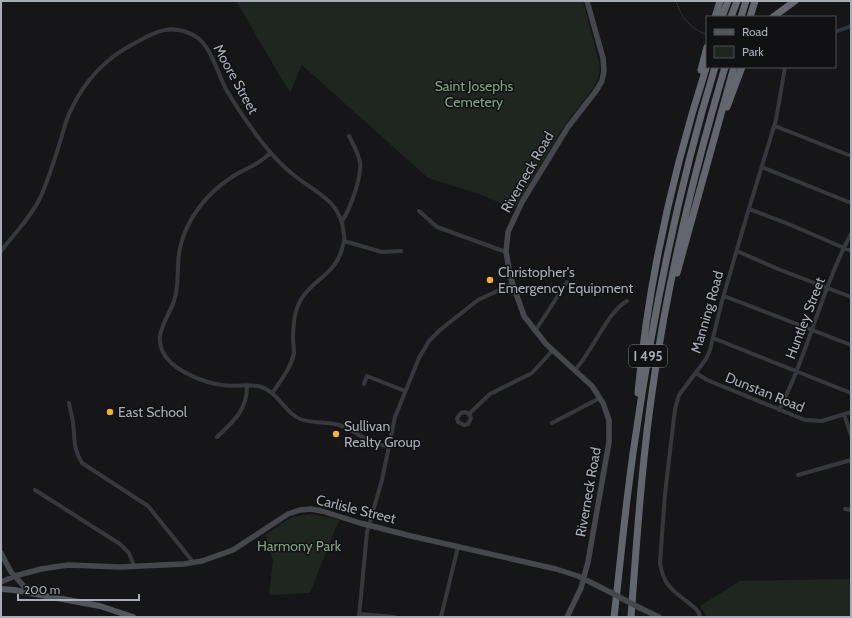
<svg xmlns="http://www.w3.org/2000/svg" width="852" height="618" font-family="Cabin,sans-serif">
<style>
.green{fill:#1e261f}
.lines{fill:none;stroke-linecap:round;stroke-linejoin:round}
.stream{stroke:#2c353c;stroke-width:1}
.canal{stroke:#2c353c;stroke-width:4}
.street{stroke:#37383d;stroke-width:4}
.secondary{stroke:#45474d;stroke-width:5.5}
.primary{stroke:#53555c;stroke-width:6}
.highway{stroke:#63666e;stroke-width:7}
.secondary-bridge{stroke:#45474d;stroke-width:5.5}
.poi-dot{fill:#f2b134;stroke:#111113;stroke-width:1.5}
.labels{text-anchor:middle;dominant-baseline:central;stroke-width:3;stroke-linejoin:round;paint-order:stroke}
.shield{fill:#111113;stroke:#7b7e86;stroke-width:1}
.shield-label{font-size:13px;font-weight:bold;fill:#a8adb8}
.street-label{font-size:14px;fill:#a8adb8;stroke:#111113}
.park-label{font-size:14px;fill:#7fa381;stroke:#111113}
.poi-label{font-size:14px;fill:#a8adb8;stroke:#111113;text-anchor:start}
</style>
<rect width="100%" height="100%" fill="#161618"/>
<path class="green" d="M236,1H583L599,62L600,69L598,78L594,87L562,129L514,209L482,195L428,178L302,65L290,93Z
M313,514L339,520L310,593L269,595L273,560L265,535L292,517Z
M851,579V617H707L700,606L740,581Z"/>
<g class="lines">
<path class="stream" d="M676,1C681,17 689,28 705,34"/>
<path class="canal" d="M835,32L851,26"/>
<path class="street" d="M775,126L851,156
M271,153C265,157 260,162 254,165C247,169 239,172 232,177C208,192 186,219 180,248C176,265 180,284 174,301C167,321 151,336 166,357C177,372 205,383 222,385C234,387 247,384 258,386C279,391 283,412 300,419C313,424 326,421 339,425C349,428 357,434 366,439C373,442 381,445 389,447
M762,167L851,203
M749,209L791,225L851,251
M419,211L437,227L506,252
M342,221C350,210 362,176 360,162C358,153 353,144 349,136
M344,241L382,252L401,251
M1,251C14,234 32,216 41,196C49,178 55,158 61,139C64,129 66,119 71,110C84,81 107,57 135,43C156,31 172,23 195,36C211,45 218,75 227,91C237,108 249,125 261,141C271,154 282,166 295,176C318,194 341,201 344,234C345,238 344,242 343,245C337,275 313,278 300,301C294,312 293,325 293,338C293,343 294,348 294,353C291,368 281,380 273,392
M737,251L778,269L851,297
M724,296L851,345
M535,331L567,282
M713,338L851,393
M575,370C592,352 608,311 627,301
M696,373L707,380L805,420L822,421L851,412
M364,384L367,376L405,391
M69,403C70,409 72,416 73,422C75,439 73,449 82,463L148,506L194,563
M779,410C808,354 821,290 851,234
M469,414L465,412L461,413L457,418L458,422L464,425L468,424L471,418L469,414L490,394L532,373L553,350
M844,414L851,435
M552,423L600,398
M217,437C234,421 247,410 247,386
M798,475L851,460
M35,490L120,544L129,553L134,566
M845,509L851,510
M359,614L395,617
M359,617L367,532L382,480L395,417L419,358L429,341L440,330L478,300L512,284
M441,617L458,547
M700,617L699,613L696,609C678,593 664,590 660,563L665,494L675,409L679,395L706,359L710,350L722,301L747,215L776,120L785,67"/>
<path class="secondary" d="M1,553L11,572L30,593
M1,582L15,576L41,569L68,565L120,567L184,564L202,561L233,550L288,514L300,510L311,509L322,511L360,523L411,536L556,569L578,576L610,592
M640,608L659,617
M567,617L581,588L588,562L609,442V420L603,403L592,386L546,344L524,316L511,279L506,252L508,232L522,202L568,127L596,91L602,81L604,71L603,58L587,1"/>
<path class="primary" d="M1,589L14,590L100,606L133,617"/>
<path class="highway" d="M715,17L720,1
M722,17L728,1
M731,17L737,1
M741,17L746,1
M750,17L755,1
M773,17L795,1
M701,70L707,47
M727,107L742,67
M677,273L734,67
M638,393C648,282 673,171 707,65
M614,617C621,558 626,498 635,440C653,314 678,189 715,67
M631,617C637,538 642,458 654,379C669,273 695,169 725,67"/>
<path class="secondary-bridge" d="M610,592L640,608"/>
</g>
<g class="poi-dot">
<circle cx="490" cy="280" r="4"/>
<circle cx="110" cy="412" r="4"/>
<circle cx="336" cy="434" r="4"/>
</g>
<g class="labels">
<rect class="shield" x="629" y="345" width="38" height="22" rx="3"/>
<g class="shield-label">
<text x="648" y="356">I 495</text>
</g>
<g class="street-label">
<text transform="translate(236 79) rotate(61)">Moore Street</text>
<text transform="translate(527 172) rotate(-60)">Riverneck Road</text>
<text transform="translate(707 312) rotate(-74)">Manning Road</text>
<text transform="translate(805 318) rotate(-69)">Huntley Street</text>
<text transform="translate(765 392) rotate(22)">Dunstan Road</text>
<text transform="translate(588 492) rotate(-80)">Riverneck Road</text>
<text transform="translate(356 509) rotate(14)">Carlisle Street</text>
</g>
<g class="park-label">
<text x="474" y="86">Saint Josephs<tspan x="474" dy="16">Cemetery</tspan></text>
<text x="299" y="546">Harmony Park</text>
</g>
<g class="poi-label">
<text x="498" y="272">Christopher's<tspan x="498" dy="16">Emergency Equipment</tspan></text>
<text x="118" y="412">East School</text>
<text x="344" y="426">Sullivan<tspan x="344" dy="16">Realty Group</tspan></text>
</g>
</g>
<rect width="852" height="618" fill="none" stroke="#a8adb8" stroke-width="4"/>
<rect x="706" y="16" width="130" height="52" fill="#111113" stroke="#4d4f55"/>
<rect x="714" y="29" width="20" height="6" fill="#53555c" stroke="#4d4f55"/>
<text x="742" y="36" font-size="12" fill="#a8adb8">Road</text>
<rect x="714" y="46" width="20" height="12" fill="#1e261f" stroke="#4d4f55"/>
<text x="742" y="56" font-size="12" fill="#a8adb8">Park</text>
<path d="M18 594v6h121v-6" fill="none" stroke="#a8adb8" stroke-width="2"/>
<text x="24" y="594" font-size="12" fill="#a8adb8" stroke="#111113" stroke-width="3" paint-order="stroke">200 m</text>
</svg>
